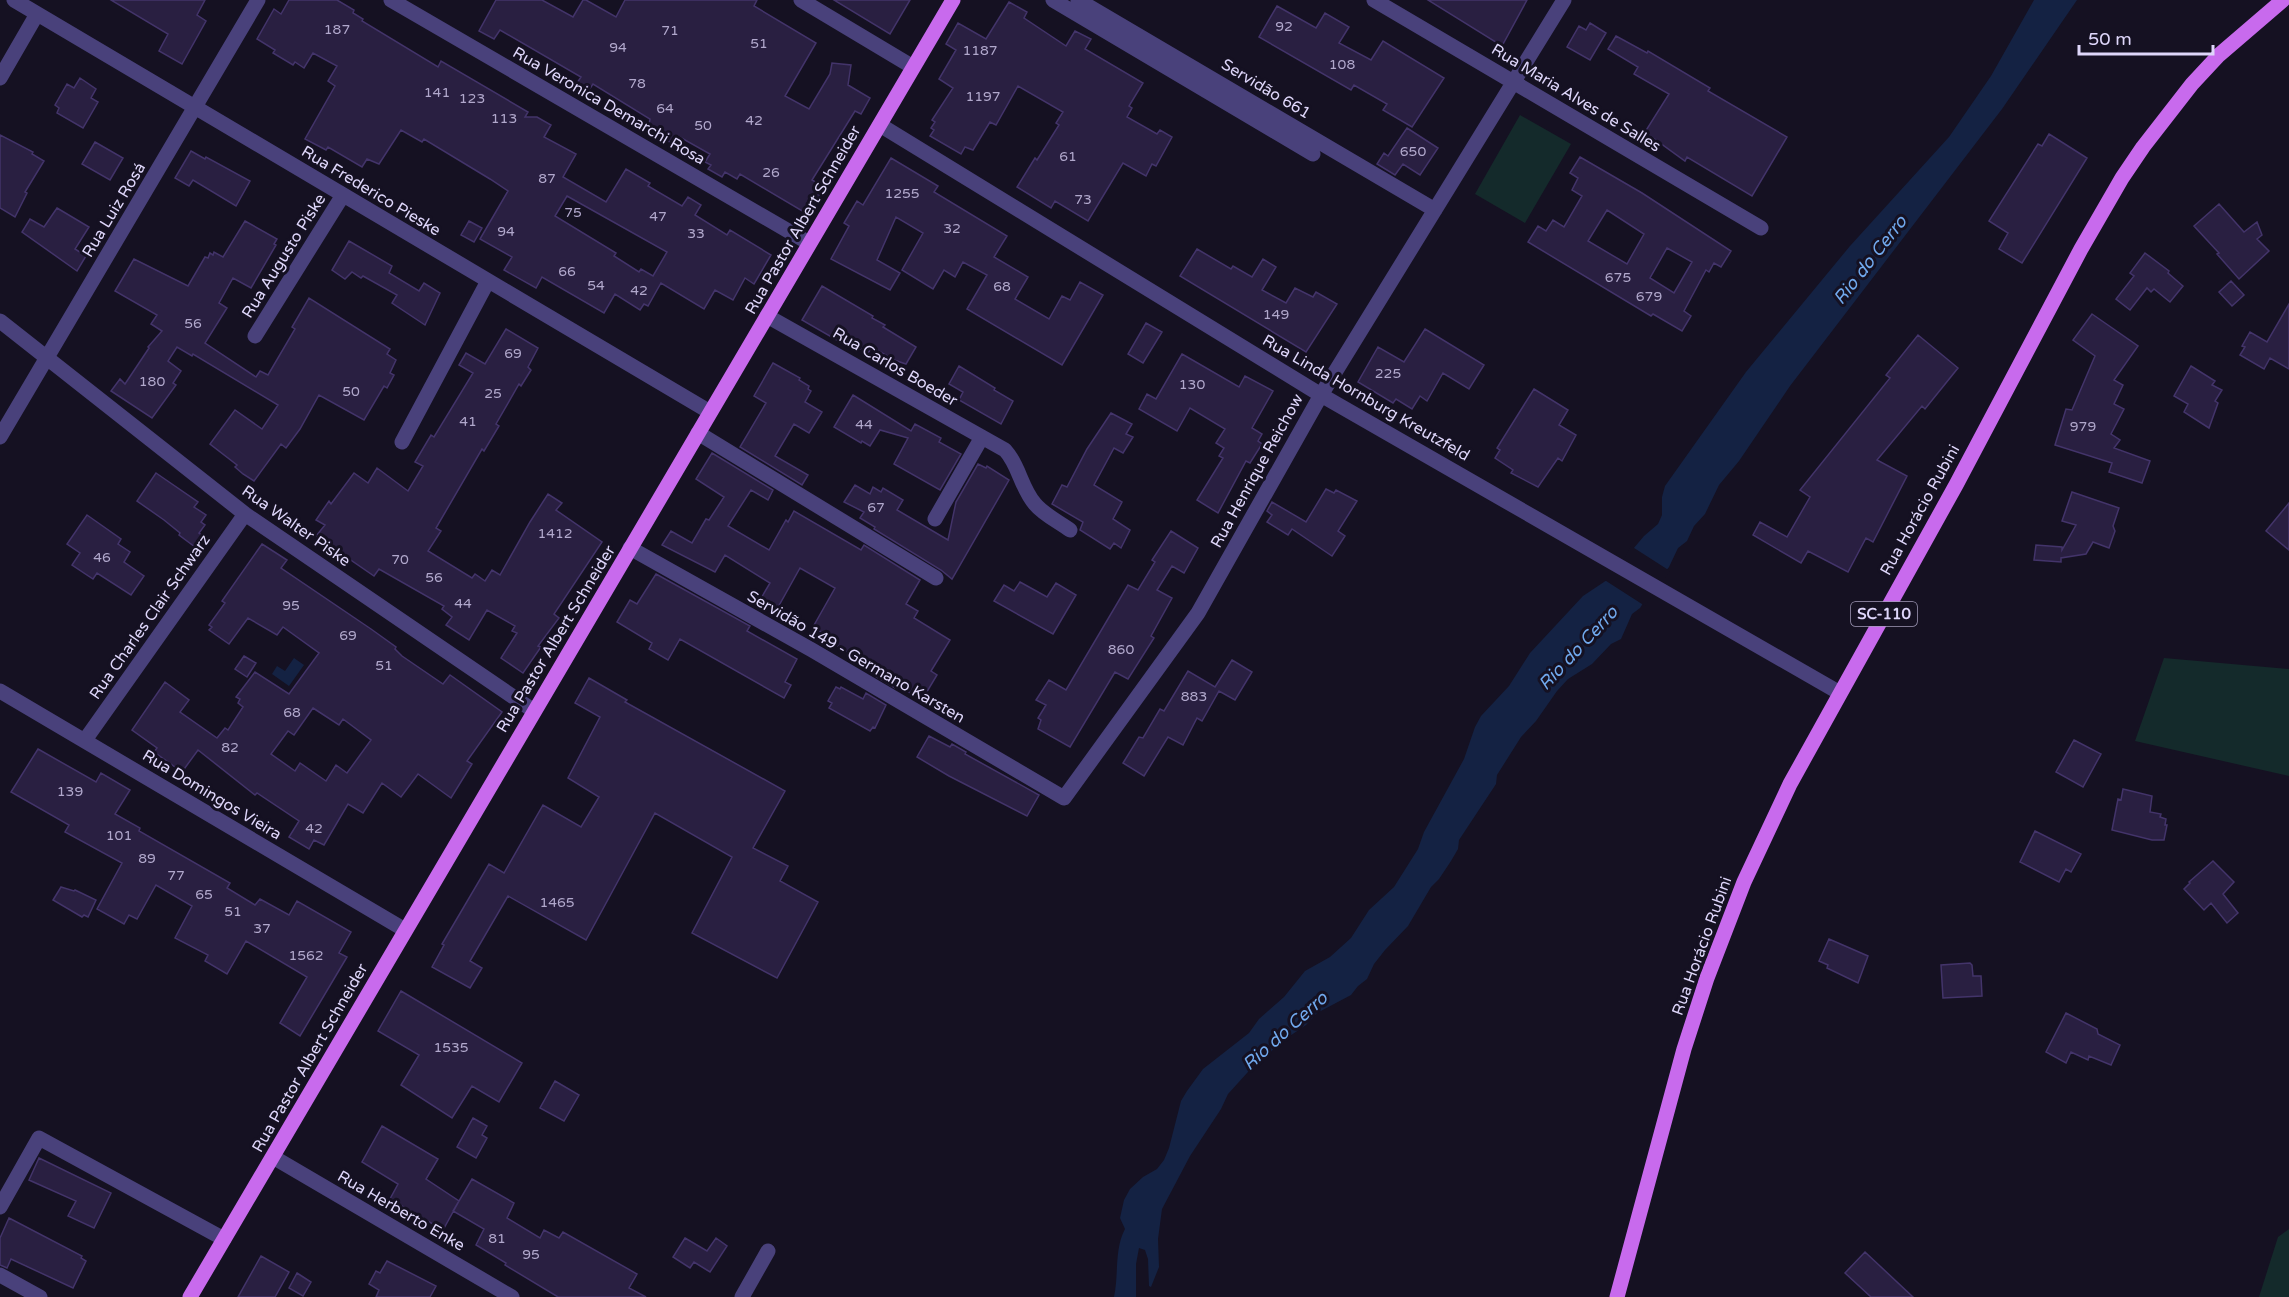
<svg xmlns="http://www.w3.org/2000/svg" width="2289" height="1297" font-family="'Varela Round',sans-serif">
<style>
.green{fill:#142a2b}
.water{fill:#142243}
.pier{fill:#151122}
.building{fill:#291f41;stroke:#43346a;stroke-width:1.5;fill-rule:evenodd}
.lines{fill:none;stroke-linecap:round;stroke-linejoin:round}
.minor{stroke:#49417b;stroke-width:15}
.major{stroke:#c86aed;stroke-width:15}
.labels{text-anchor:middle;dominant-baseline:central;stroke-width:6;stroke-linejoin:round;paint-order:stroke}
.number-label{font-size:14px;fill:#b1a8cc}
.shield{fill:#151122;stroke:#a29bb9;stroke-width:1.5}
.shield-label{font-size:15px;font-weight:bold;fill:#ded6fa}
.street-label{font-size:16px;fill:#ded6fa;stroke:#151122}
.water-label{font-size:18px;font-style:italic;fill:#71a9ee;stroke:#151122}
</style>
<rect width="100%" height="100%" fill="#151122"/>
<path class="green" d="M1520,115L1571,144L1525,223L1475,194Z
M2164,658L2289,669V776L2135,741Z
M2289,1229V1297H2259L2278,1237Z"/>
<path class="water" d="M2034,0H2077L2002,109L1790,386L1739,461L1719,485L1705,514L1694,526L1687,541L1678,548L1669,567L1655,584L1640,608L1632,614L1621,639L1611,644L1592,664L1568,679L1557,691L1536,721L1521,737L1497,775L1496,784L1459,840L1458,849L1451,861L1439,879L1431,887L1408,926L1385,950L1374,964L1367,979L1358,986L1351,995L1317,1013L1306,1025L1278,1044L1267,1056L1257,1062L1228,1094L1221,1109L1190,1156L1162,1209L1158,1239L1159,1267L1151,1287L1149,1286L1148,1259L1145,1250L1139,1248L1136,1264V1297H1114C1119,1274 1114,1250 1125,1229L1120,1218L1124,1200L1130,1189L1143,1177L1157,1169L1164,1160L1169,1148L1181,1101L1187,1091L1203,1069L1249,1033L1259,1019L1284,997L1305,971L1330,957L1351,938L1369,910L1394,887L1418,849L1424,832L1464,759L1475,727L1481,716L1509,686L1530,653L1583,596L1607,580L1644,536L1658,524L1662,515V497L1665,486L1746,372L1850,246L1949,137L1991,76Z
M294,658L304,665L289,686L272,674L277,666L285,671Z"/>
<path class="pier" d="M1631,546L1670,571L1645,606L1603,579L1624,559Z"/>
<path class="building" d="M111,0H205L197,15L206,21L182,64L159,51L168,34Z
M289,0H337L354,10L353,13L363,19L362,21L438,67L441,61L528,112L525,117H537L551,125L544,137L576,154L563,177L606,202L626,169L650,183L648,186L682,206L688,197L701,205L695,215L727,235L730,230L771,255L754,284L745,278L733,300L715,290L704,309L661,283L648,306L644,304L640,310L615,294L604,313L542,277L536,288L504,270L512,257L480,239L508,191L490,179L424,139L422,142L401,130L379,164L367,159L362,167L328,147L326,150L305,139L335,86L328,81L337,66L313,53L304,68L295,62L293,65L273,53L275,50L257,39L274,9L281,14ZM567,196L667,252L653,276L641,269L639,272L614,256L616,253L555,216Z
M496,0H542L573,17L583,0H586L616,17L625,0H757L754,6L816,43L785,96L809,109L830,74L832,63L851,65L848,85L870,98L861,114L855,111L812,180L824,187L809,215L740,174L737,179L725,172L722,177L708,169L711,165L705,162L710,154L678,136L673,144L648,129L650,119L593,84L587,93L575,86L581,77L500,30L494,39L479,31Z
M834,0H910L890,34Z
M1428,0H1527L1502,46Z
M1009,2L1027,12L1024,18L1066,46L1075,31L1091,39L1085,49L1143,83L1129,106L1132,108L1127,117L1157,134L1160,130L1172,137L1156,166L1152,164L1146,176L1123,163L1088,221L1055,201L1051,208L1017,187L1035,158L1037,160L1059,125L1056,123L1063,112L1018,86L996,125L990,122L973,150L965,147L961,154L930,136L934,130L931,128L935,122L932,120L953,88L939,79L956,50L946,44L958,23L986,39Z
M1277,6L1316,28L1325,13L1349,27L1339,43L1371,60L1383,41L1444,78L1412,127L1383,110L1387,104L1354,85L1351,90L1259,37Z
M1590,23L1606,33L1590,60L1567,47L1579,26L1586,30Z
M1616,36L1647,53L1648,51L1710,88L1708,91L1787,137L1752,196L1687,157L1685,161L1645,132L1669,94L1634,74L1638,67L1608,49Z
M80,78L96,89L91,98L98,102L83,128L57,113L59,108L55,105L67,84L74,88Z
M1407,128L1438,148L1420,175L1403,164L1395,175L1377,164L1384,153L1388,156Z
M2049,134L2087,158L2022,263L1999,249L2008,233L1989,221L2038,144L2042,146Z
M0,135L33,152L32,154L44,161L25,192L27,193L15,217L0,208Z
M95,142L123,158L110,180L82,164Z
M191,151L205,159L206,157L250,181L236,206L193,180L189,186L175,178Z
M1580,157L1642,193L1731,251L1721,267L1714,263L1709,272L1706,270L1684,311L1691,316L1682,331L1653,314L1651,316L1528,242L1538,226L1546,231L1553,220L1564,227L1582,196L1572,190L1578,178L1570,173ZM1607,210L1644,234L1627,264L1588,241ZM1667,248L1692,262L1674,293L1650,278Z
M891,158L938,186L934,192L1007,236L994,257L1028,277L1015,299L1049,319L1062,296L1070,300L1080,282L1103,295L1062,365L967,309L987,275L963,262L955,277L944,270L933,289L902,270L923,233L896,217L877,260L900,273L890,290L831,259L849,226L844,223L857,201L863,205Z
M2219,204L2244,232L2257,222L2262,235L2257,239L2269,251L2239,279L2217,254L2219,253L2194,226Z
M57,208L89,227L75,249L86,256L77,271L22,232L30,219L44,227Z
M245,221L277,239L274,244L276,245L251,288L233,278L219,303L227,308L205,343L256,377L260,371L268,375L295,329L292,327L309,298L390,349L387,354L396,360L390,373L394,375L387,388L384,386L364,420L319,395L300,429L286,448L281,444L254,481L243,474L235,467L237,465L210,444L235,410L262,429L278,405L193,354L192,356L177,347L168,361L181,371L173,383L176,385L152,418L111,391L120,379L125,384L149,348L148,347L162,331L151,324L157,315L115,291L134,259L188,286L205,257L208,258L210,253L213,255L214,252L223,257Z
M469,221L482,228L474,242L461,235Z
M349,241L392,266L389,273L419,291L424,283L440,293L425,325L392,303L397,295L363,276L361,278L352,272L345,279L332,270Z
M1197,249L1231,269L1233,266L1252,277L1263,259L1276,267L1262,290L1286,303L1295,288L1313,297L1316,292L1337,304L1306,352L1180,276Z
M2145,253L2169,271L2168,273L2183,286L2170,302L2154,289L2151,292L2147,288L2130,310L2116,299L2134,276L2130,273Z
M2231,281L2244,295L2232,306L2219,292Z
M822,286L873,316L872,318L885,325L883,327L916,347L906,364L894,360L872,347L868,353L856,346L854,350L802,320Z
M2289,304V369L2270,358L2264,369L2240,355L2245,347L2242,346L2250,332L2267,342Z
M2092,314L2138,346L2114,380L2123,385L2114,404L2124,409L2111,434L2120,440L2114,448L2150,461L2142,483L2109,472L2112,463L2055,445L2066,409L2072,410L2095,356L2073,340Z
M1146,323L1162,332L1143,363L1128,354Z
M506,329L538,348L528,367L531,370L521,386L519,384L496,424L499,426L484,451L482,449L436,528L441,531L428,551L472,578L475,574L485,581L492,570L500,575L530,522L548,494L562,503L556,510L602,542L554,614L559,618L538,646L541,647L523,673L501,658L517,633L512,631L515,626L487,610L469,640L446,625L452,617L442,609L444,606L379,569L374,576L316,536L325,525L316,520L329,501L331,504L354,473L368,483L377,468L408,491L423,466L415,462L431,435L434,437L473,373L459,365L466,353L485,364Z
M1425,329L1484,365L1469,389L1443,373L1427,401L1420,396L1412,409L1396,399L1393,403L1358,382L1378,347L1404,362Z
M1918,335L1958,368L1925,409L1922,406L1877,460L1907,476L1873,542L1866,538L1848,572L1808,551L1801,563L1753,535L1760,522L1787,537L1810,497L1800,490L1890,378L1886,375Z
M1182,354L1239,387L1245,376L1273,391L1252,428L1262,434L1258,441L1262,444L1250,463L1246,461L1218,513L1197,500L1223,458L1219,456L1224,448L1216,443L1225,429L1190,408L1177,431L1139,409L1147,394L1156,399Z
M773,363L800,378L799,380L809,386L808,389L811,391L805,402L822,412L809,433L794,424L775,456L808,475L802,485L740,447L766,403L754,396Z
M959,366L995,388L994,390L1013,401L1001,424L959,400L963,392L949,384Z
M2191,366L2215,381L2212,385L2222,390L2215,401L2218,403L2209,428L2184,412L2188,404L2174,396Z
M1534,389L1568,410L1559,425L1576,435L1562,461L1558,458L1538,487L1511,473L1513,470L1495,458L1500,450L1497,448Z
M853,395L911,431L915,424L941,438L939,442L961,454L940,490L894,464L908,438L880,430L870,446L862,441L861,443L834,427Z
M1111,413L1132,424L1126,434L1133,437L1123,453L1114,448L1094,485L1122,502L1113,519L1130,530L1121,548L1114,543L1110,549L1080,530L1083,522L1052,504L1062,485L1067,487L1087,449Z
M712,453L773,490L768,500L751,490L728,526L769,550L786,520L788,522L794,511L861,550L864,545L920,580L906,604L918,611L914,618L950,640L931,671L937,675L922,700L897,685L895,688L875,676L878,670L826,639L827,636L813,627L835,588L800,568L777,609L760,600L770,583L725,555L715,572L662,545L671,531L692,543L706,519L709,520L724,497L696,479Z
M978,464L986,468L987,466L1009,480L952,579L941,570L874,529L875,527L860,518L864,512L844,502L855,485L870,494L873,487L881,492L883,488L903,500L897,510L948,540L956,502Z
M156,473L198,502L194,507L206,515L201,522L205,525L199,533L203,536L195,547L179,535L180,533L164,520L137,501Z
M1326,489L1334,493L1336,490L1357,501L1338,531L1345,536L1332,556L1292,529L1288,535L1267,522L1272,515L1267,511L1272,502L1306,522Z
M2072,492L2119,508L2113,526L2115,531L2109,548L2093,542L2086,554L2061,558V562L2034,560L2036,545L2062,547V550L2076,525L2062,521Z
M2289,503V550L2266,531Z
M87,515L121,539L118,544L130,552L124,562L144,576L131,595L97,573L93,579L72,565L80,553L67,544Z
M1171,531L1198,548L1184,573L1172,566L1157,590L1172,598L1151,636L1154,638L1128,679L1115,672L1070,747L1038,729L1041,720L1038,718L1046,705L1036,700L1049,680L1066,690L1128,585L1138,590L1155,562L1152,560Z
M262,544L287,560L281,568L371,629L396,647L395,649L402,656L443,684L450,675L502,712L467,761L472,764L451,798L418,774L401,797L382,783L363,813L348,804L324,845L314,840L309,849L289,837L299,821L257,793L255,795L198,750L182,772L154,752L157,748L132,730L165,682L189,700L180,712L217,738L225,728L228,730L243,707L238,703L240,699L236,697L255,672L289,694L319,653L283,627L277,635L248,618L229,644L209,630L212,627L209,625L225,603L222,601ZM313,708L339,725L343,719L371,740L347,773L336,765L326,781L300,763L295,771L271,754L288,731L294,735Z
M656,574L750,626L747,631L797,659L785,682L791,685L784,698L680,639L668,660L649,649L652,643L617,622L630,600L637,604Z
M1020,582L1047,597L1056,583L1076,595L1053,634L994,601L1004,585L1014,591Z
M244,656L256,663L247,677L235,669Z
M1232,660L1252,672L1235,700L1219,691L1202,721L1197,718L1183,745L1168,737L1144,776L1123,763L1139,737L1143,738L1160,709L1164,711L1188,671L1215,687Z
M589,678L627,700L625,702L785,791L753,848L788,866L780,881L818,902L777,978L692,933L732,857L655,813L586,940L508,896L470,961L482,968L470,988L432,967L444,945L442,944L489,864L504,873L543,805L581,827L599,797L568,778L600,717L575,703Z
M836,687L840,689L841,687L863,699L866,693L886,705L875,728L873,727L870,731L829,708L832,703L828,701Z
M929,736L950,747L952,744L966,752L965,754L1039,795L1027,816L949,776L917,757Z
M2074,740L2101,754L2083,787L2056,772Z
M38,749L96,782L101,773L130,790L115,814L140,828L139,831L230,883L227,888L255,905L260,899L289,915L297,901L351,932L339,953L347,957L300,1036L280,1023L307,977L246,941L227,974L205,961L208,955L175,938L192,906L156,885L137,919L129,915L124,924L97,909L122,863L65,832L69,825L11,792Z
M2123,789L2152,796L2150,812L2161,814L2160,817L2166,819L2165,825H2167L2164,840H2152L2112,830L2118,799L2121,800Z
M2035,831L2081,854L2071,872L2066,869L2059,882L2020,862Z
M2213,861L2234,882L2223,894L2238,913L2227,923L2211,903L2204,910L2184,889L2190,883L2189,882Z
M61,887L74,891L75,890L96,900L88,917L84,915L82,917L53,900Z
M1829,939L1868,956L1858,983L1827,968L1828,965L1819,961Z
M1970,963L1972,965L1973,976H1981L1982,996L1943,998L1941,965Z
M401,991L522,1063L499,1102L472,1086L452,1118L401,1085L419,1055L378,1031Z
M2066,1013L2097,1029L2098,1034L2120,1045L2111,1065L2089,1056L2088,1060L2071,1052L2066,1063L2046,1052Z
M555,1081L579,1095L564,1121L540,1108Z
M473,1118L487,1126L482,1135L487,1138L476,1158L457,1147Z
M382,1126L438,1159L426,1179L459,1201L443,1230L390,1199L398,1184L362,1162Z
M39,1158L111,1193L94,1228L68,1216L76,1201L29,1180Z
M472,1179L514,1203L507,1218L540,1238L544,1230L559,1238L563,1232L637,1274L629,1288L646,1297H558L505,1265L506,1263L476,1245L484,1229L453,1211Z
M9,1218L82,1256L81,1258L86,1261L73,1288L11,1259L7,1268L0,1265V1238Z
M685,1238L707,1251L716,1238L727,1246L710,1272L694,1262L690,1268L673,1257Z
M1865,1252L1913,1297H1871L1845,1273Z
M261,1256L289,1272L275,1297H238Z
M387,1261L436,1286L430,1297H376L379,1290L369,1284L376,1271L380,1273Z
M297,1273L311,1282L303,1296L289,1288Z"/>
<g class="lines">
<path class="minor" d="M14,0L710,412
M391,0L809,243
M801,0L913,67
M1053,0L1313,154
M1078,0L1435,210
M1374,0L1761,228
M0,78L37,14
M880,125L1321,395L1840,693
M767,316L1005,450C1019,465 1021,488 1035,504C1043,514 1059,522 1070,530
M0,321L245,514L534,711
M255,336L343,195
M698,433L936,578
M0,437L258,0
M402,442L488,281
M935,519L982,437
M630,548L812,650L1064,798L1198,613L1321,395L1564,0
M0,691L405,930
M85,740L245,514
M273,1157L512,1297
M0,1207L39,1138L224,1239
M0,1275L40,1297
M742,1297L768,1251"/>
<path class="major" d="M190,1297L953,0
M1617,1297L1684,1049L1707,978L1744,882L1790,784L1956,485L2081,249L2122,178L2143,147L2192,84L2219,55L2283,0"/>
</g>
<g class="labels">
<g class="number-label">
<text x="1284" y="26">92</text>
<text x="337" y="29">187</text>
<text x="670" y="30">71</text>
<text x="759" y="43">51</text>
<text x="618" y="47">94</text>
<text x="980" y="50">1187</text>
<text x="1342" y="64">108</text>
<text x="637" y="83">78</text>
<text x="437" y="92">141</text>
<text x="983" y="96">1197</text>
<text x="472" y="98">123</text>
<text x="665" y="108">64</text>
<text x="504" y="118">113</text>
<text x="754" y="120">42</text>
<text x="703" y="125">50</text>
<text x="1413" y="151">650</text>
<text x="1068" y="156">61</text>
<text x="771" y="172">26</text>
<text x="547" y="178">87</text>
<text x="902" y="193">1255</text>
<text x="1083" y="199">73</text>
<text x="573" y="212">75</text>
<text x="658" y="216">47</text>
<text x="952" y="228">32</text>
<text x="506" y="231">94</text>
<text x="696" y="233">33</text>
<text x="567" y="271">66</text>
<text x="1618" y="277">675</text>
<text x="596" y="285">54</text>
<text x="1002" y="286">68</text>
<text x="639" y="290">42</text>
<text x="1649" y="296">679</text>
<text x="1276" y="314">149</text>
<text x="193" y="323">56</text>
<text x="513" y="353">69</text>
<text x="1388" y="373">225</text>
<text x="152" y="381">180</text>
<text x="1192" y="384">130</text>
<text x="351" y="391">50</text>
<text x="493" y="393">25</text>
<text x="468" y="421">41</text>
<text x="864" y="424">44</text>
<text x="2083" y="426">979</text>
<text x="876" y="507">67</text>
<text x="555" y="533">1412</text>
<text x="102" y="557">46</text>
<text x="400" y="559">70</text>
<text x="434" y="577">56</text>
<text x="463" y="603">44</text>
<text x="291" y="605">95</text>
<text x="348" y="635">69</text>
<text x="1121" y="649">860</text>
<text x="384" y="665">51</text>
<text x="1194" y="696">883</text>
<text x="292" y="712">68</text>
<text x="230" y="747">82</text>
<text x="70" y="791">139</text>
<text x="314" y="828">42</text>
<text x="119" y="835">101</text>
<text x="147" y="858">89</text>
<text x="176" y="875">77</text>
<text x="204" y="894">65</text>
<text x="557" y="902">1465</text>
<text x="233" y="911">51</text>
<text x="262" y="928">37</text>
<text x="306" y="955">1562</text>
<text x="451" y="1047">1535</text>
<text x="497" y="1238">81</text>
<text x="531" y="1254">95</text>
</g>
<rect class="shield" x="1851" y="602" width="66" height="24" rx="4.5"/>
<g class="shield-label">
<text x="1884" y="614">SC-110</text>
</g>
<g class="street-label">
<text transform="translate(1266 89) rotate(31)">Servidão 661</text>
<text transform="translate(1576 98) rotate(31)">Rua Maria Alves de Salles</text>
<text transform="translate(609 106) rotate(30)">Rua Veronica Demarchi Rosa</text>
<text transform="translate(371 191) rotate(31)">Rua Frederico Pieske</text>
<text transform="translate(114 210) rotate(-59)">Rua Luiz Rosá</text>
<text transform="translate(803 220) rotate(-60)">Rua Pastor Albert Schneider</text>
<text transform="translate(284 256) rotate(-58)">Rua Augusto Piske</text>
<text transform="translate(895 367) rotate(30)">Rua Carlos Boeder</text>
<text transform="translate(1366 398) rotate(30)">Rua Linda Hornburg Kreutzfeld</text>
<text transform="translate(1257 471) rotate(-61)">Rua Henrique Reichow</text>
<text transform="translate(1920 510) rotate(-61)">Rua Horácio Rubini</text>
<text transform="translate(296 526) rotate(35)">Rua Walter Piske</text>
<text transform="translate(150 617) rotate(-55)">Rua Charles Clair Schwarz</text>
<text transform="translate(556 639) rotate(-59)">Rua Pastor Albert Schneider</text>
<text transform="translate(856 657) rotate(30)">Servidão 149 - Germano Karsten</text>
<text transform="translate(212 795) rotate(31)">Rua Domingos Vieira</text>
<text transform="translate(1702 946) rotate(-70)">Rua Horácio Rubini</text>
<text transform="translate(310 1058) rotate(-60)">Rua Pastor Albert Schneider</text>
<text transform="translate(401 1211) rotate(30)">Rua Herberto Enke</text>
</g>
<g class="water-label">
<text transform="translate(1870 260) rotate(-52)">Rio do Cerro</text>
<text transform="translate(1578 648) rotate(-47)">Rio do Cerro</text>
<text transform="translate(1285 1031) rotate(-42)">Rio do Cerro</text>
</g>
</g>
<path d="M2079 45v9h134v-9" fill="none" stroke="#ded6fa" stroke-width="3"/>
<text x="2088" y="45" font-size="18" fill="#ded6fa" stroke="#151122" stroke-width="4.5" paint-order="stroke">50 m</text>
</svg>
